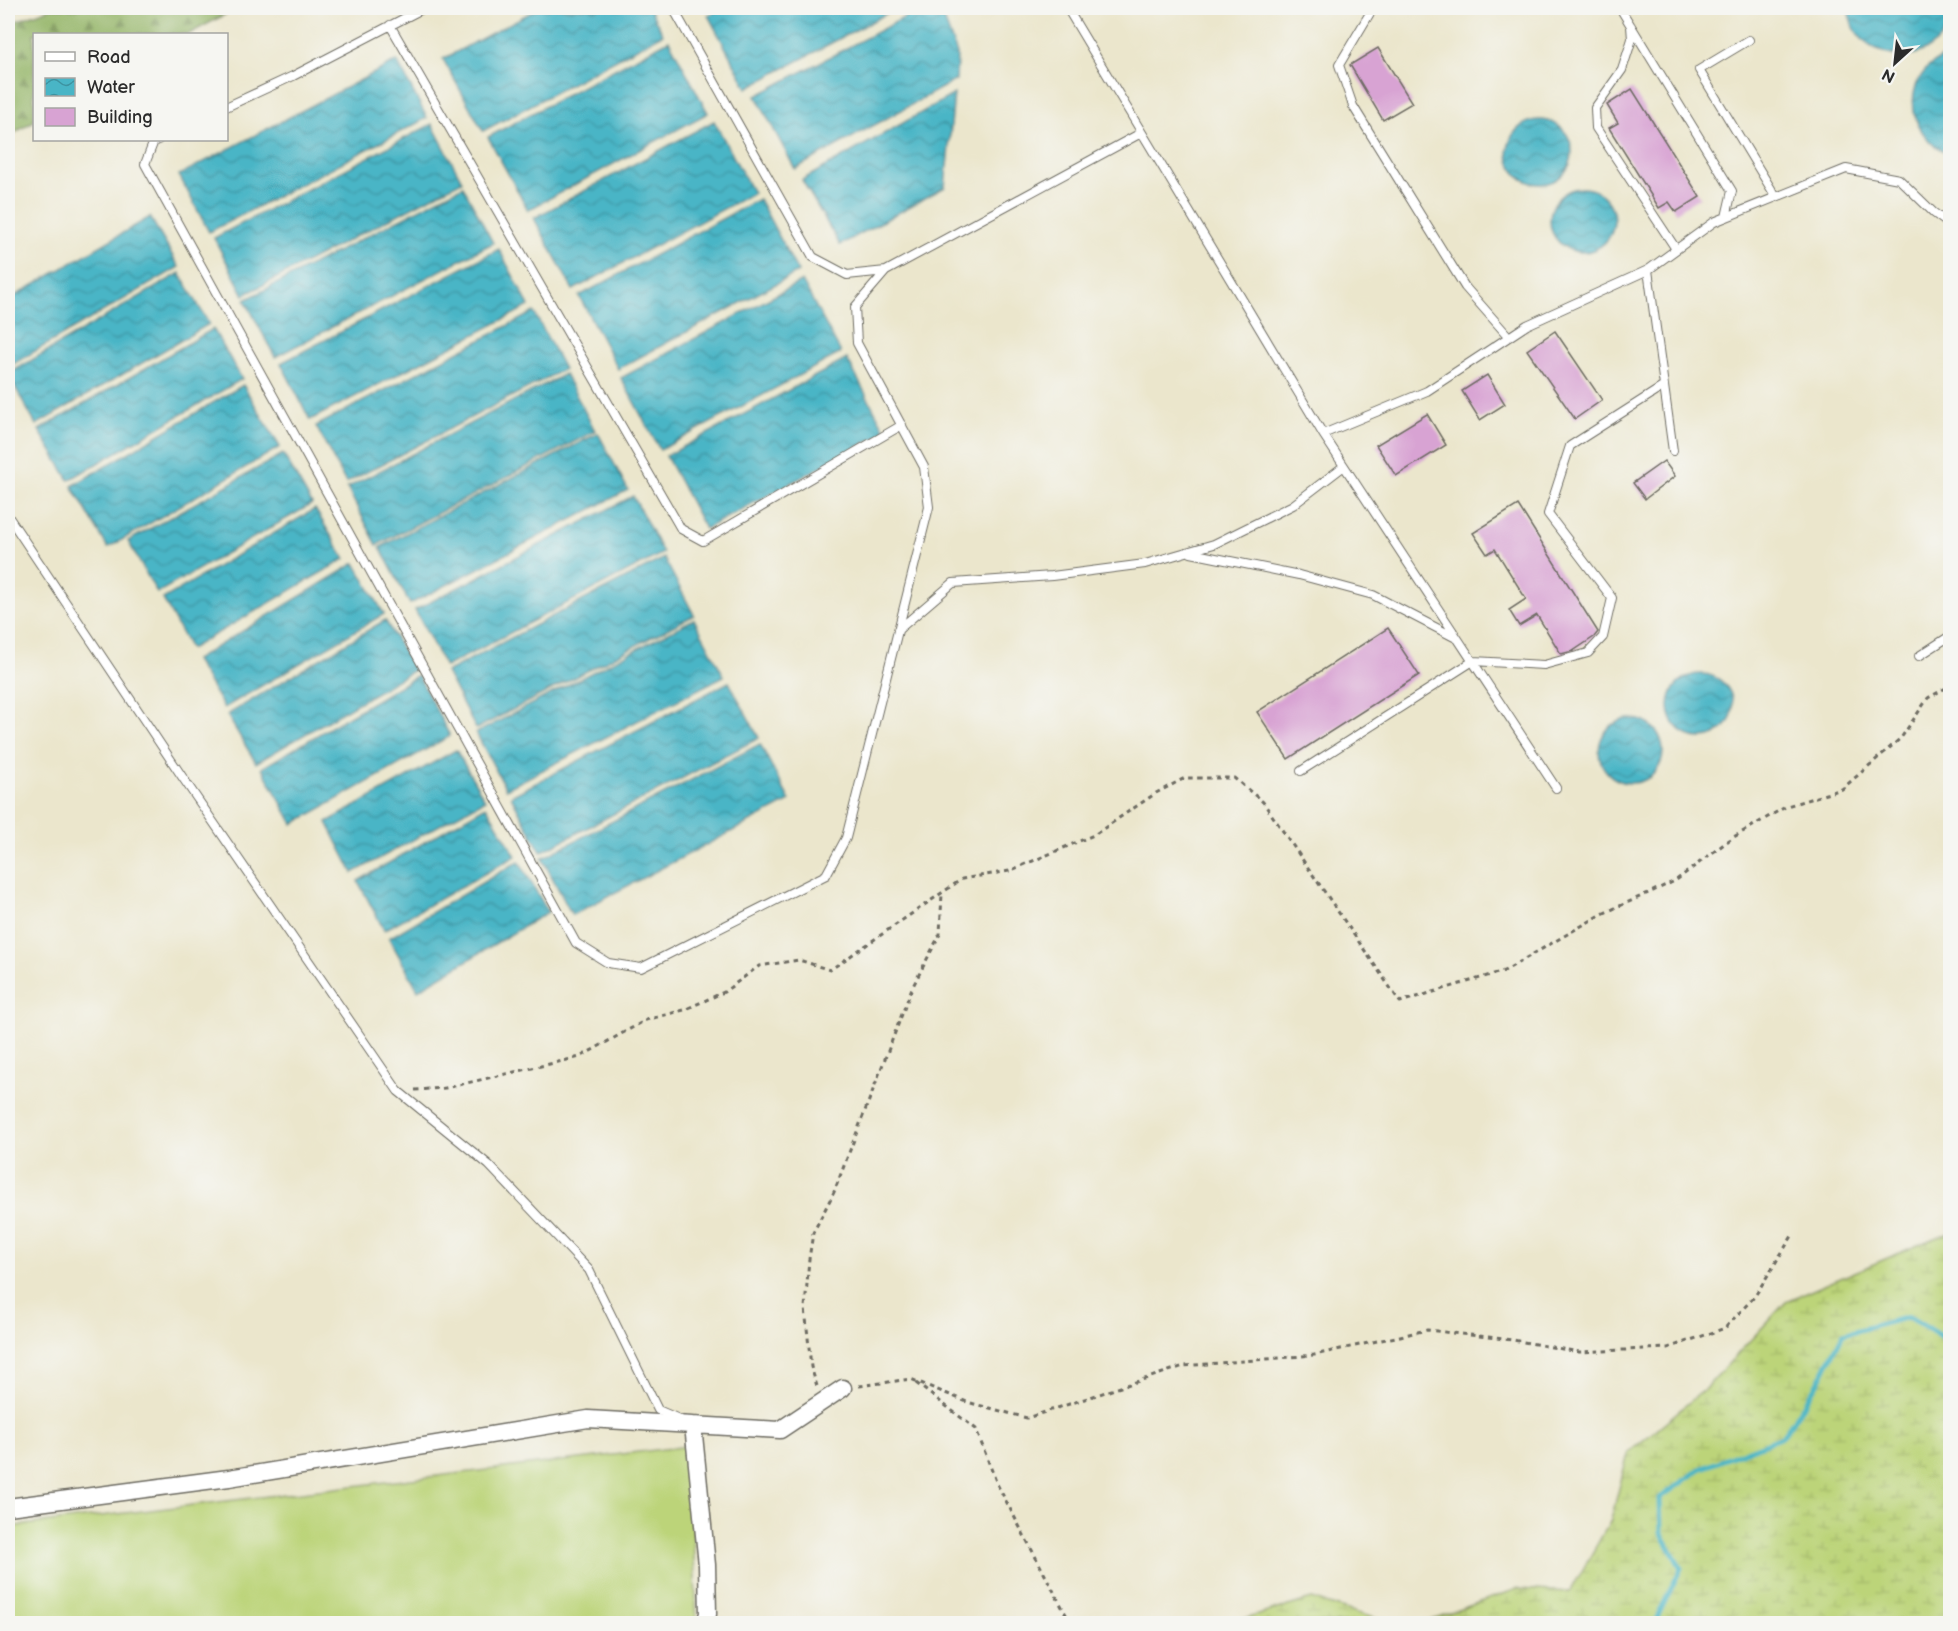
<svg xmlns="http://www.w3.org/2000/svg" width="1958" height="1631" font-family="'Balsamiq Sans',sans-serif">
<style>
.forest{fill:url(#forest-firs);stroke:#60704a;stroke-width:1.5}
.wetland{fill:url(#wetland-marsh);stroke:#748052;stroke-width:1.5}
.garden{fill:#bcd479;stroke:#748052;stroke-width:1.5}
.water{fill:url(#water-waves);stroke:#3a7078;stroke-width:1.5}
.lines{fill:none;stroke-linecap:round;stroke-linejoin:round}
.stream{stroke:#49b5c6;stroke-width:5}
.building{fill:#d8a3d3}
.service-casing{stroke:#6e6c63;stroke-width:10}
.minor-casing{stroke:#6e6c63;stroke-width:19}
.path{stroke:#6e6c63;stroke-width:3;stroke-dasharray:4.5 4.5;stroke-linecap:butt}
.service{stroke:#fff;stroke-width:8}
.minor{stroke:#fff;stroke-width:16}
</style>
<defs>
<pattern id="forest-firs" width="22" height="20" patternUnits="userSpaceOnUse" patternTransform="scale(1.5)"><rect width="22" height="20" fill="#95b669"/><path d="M5 1l3.5 6h-7zM16 11l3.5 6h-7z" fill="#7a9457"/></pattern>
<pattern id="wetland-marsh" width="20" height="14" patternUnits="userSpaceOnUse" patternTransform="scale(1.5)"><rect width="20" height="14" fill="#bcd479"/><path d="M1 5h8M5 5V1M11 12h8M15 12V8" fill="none" stroke="#a2b669"/></pattern>
<pattern id="water-waves" width="16" height="10" patternUnits="userSpaceOnUse" patternTransform="scale(1.5)"><rect width="16" height="10" fill="#49b5c6"/><path d="M0 5q4-4 8 0t8 0" fill="none" stroke="#3d93a1"/></pattern>
</defs>
<rect width="100%" height="100%" fill="#f6f6f2"/>
<filter id="ink" filterUnits="userSpaceOnUse"><feTurbulence type="fractalNoise" baseFrequency=".0167" numOctaves="2"/><feDisplacementMap in="SourceGraphic" scale="12" xChannelSelector="R" yChannelSelector="G"/><feConvolveMatrix kernelMatrix="1 2 1 2 8 2 1 2 1" color-interpolation-filters="sRGB"/></filter>
<filter id="wash" filterUnits="userSpaceOnUse"><feTurbulence type="fractalNoise" baseFrequency=".008" numOctaves="4" result="noise"/><feDisplacementMap in="SourceGraphic" scale="24" xChannelSelector="R" yChannelSelector="G"/><feGaussianBlur stdDeviation="1.35" result="paint"/><feColorMatrix in="noise" values="0 0 0 0 0 0 0 0 0 0 0 0 0 0 0 0 0 1.4 0 .05"/><feComposite in="paint" operator="in"/></filter>
<g filter="url(#wash)">
<rect width="100%" height="100%" fill="#ebe6cc"/>
<path class="forest" d="M52,8H237L189,34H34V121L8,137V24Z"/>
<path class="wetland" d="M1950,1233V1623H1421L1517,1589L1570,1592L1611,1520L1628,1453L1704,1390L1787,1301L1932,1239Z
M1312,1599L1390,1623H1233L1234,1622Z"/>
<path class="garden" d="M689,1446L697,1623H8V1527Z"/>
<path class="water" d="M539,8H649L663,34L483,131L443,59Z
M723,8H897L747,88L708,15Z
M922,8H940L957,54L956,80L795,169L756,96Z
M1848,8H1950C1951,68 1858,75 1848,8Z
M669,40L708,113L528,210L488,137Z
M1950,54V154C1902,134 1900,72 1950,54Z
M397,61L427,118L209,232L179,175Z
M954,94L945,187L840,245L802,180Z
M1508 152a32 32 0 1 1 64 0a32 32 0 1 1-64 0Z
M714,121L753,193L573,290L534,218Z
M432,124L462,181L244,295L214,238Z
M463,186L493,243L275,357L245,300Z
M1550 220a32 32 0 1 1 64 0a32 32 0 1 1-64 0Z
M759,199L798,272L618,369L579,296Z
M150,217L179,267L8,367V300Z
M499,249L529,306L310,420L281,363Z
M180,273L209,324L36,425L8,374Z
M802,281L841,353L660,450L621,378Z
M534,312L564,369L346,483L316,426Z
M213,329L242,379L69,480L39,430Z
M847,359L886,432L705,529L666,456Z
M565,374L595,431L377,545L347,488Z
M243,385L280,447L108,548L72,486Z
M598,433L628,490L410,604L380,547Z
M283,454L312,504L157,593L128,541Z
M633,496L663,553L445,667L415,610Z
M315,509L345,559L190,649L163,599Z
M664,558L694,615L476,729L446,672Z
M355,563L384,614L224,708L195,660Z
M694,619L724,676L506,789L476,733Z
M385,620L414,670L256,763L227,715Z
M1669 706a32 32 0 1 1 64 0a32 32 0 1 1-64 0Z
M418,675L450,736L293,824L262,768Z
M729,682L759,738L541,852L511,796Z
M1599 751a32 32 0 1 1 64 0a32 32 0 1 1-64 0Z
M760,744L790,801L572,915L542,858Z
M456,750L485,800L353,873L327,822Z
M486,806L516,856L384,930L358,881Z
M519,861L548,912L418,990L389,938Z"/>
<g class="lines">
<path class="stream" d="M1654,1624L1681,1568L1661,1532L1660,1498L1700,1469L1782,1437L1817,1385L1843,1334L1909,1317L1950,1342"/>
</g>
<g id="blocks">
<path class="building" d="M1378,48L1412,103L1383,120L1350,65Z
M1632,89L1700,197L1676,212L1669,202L1659,208L1609,128L1618,123L1607,105Z
M1555,331L1602,400L1575,419L1527,350Z
M1487,375L1505,404L1480,420L1462,391Z
M1427,414L1446,445L1396,476L1376,445Z
M1664,461L1675,476L1645,499L1633,483Z
M1518,505L1598,632L1594,637L1573,651L1561,654L1537,615L1519,626L1509,610L1526,599L1495,549L1487,554L1473,533Z
M1388,628L1419,675L1288,759L1257,712Z"/>
</g>
</g>
<g filter="url(#ink)">
<use href="#blocks" fill-opacity="0" stroke="#6e6c63" stroke-width="1.5"/>
<g class="lines">
<defs>
<path id="service" d="M673,8L813,257L847,275L886,271
M1067,8L1323,434L1556,788
M1373,8L1339,65L1353,106L1465,287L1509,337
M1620,8L1732,191L1726,217
M390,25L681,529L703,541L902,425
M1631,26L1632,39L1622,70L1595,108L1596,128L1676,249
M1749,40L1699,70L1776,197
M226,107L293,76L424,8
M158,140L154,141L145,164L576,943L608,963L641,968L826,875L846,838L929,507L924,467L857,343L855,307L886,271L1141,133
M1648,270L1673,451
M1323,434L1427,391L1527,325L1648,270L1714,222L1846,169L1899,179L1934,213L1950,225
M8,516L183,778L398,1091L489,1165L589,1270L658,1410L679,1419
M1191,553L1299,575L1373,595L1456,638
M898,630L953,583L1052,576L1145,564L1214,544L1293,505L1344,466
M1919,656L1950,636
M1301,771L1473,661L1544,665L1588,653L1603,637L1612,598L1548,514L1570,446L1664,386"/>
<path id="minor" d="M693,1425L707,1565L708,1614L704,1624
M8,1507L229,1478L588,1419L780,1430L843,1388"/>
</defs>
<use href="#service" class="service-casing"/>
<use href="#minor" class="minor-casing"/>
<path class="path" d="M415,1090L445,1088L580,1057L646,1020L684,1010L724,992L759,966L799,960L830,970L962,879L1009,871L1094,835L1156,793L1185,778H1234L1263,802L1400,1002L1504,971L1602,914L1675,881L1732,838L1787,806L1842,789L1901,738L1928,698L1944,689L1950,688
M916,1383L976,1429L997,1484L1071,1624
M817,1386L811,1367L805,1308L809,1259L813,1233L834,1192L912,988L940,934L942,893
M859,1386L911,1379L967,1402L1027,1418L1184,1366L1314,1355L1427,1330L1513,1340L1579,1352L1668,1348L1725,1328L1755,1296L1792,1236"/>
<use href="#service" class="service"/>
<use href="#minor" class="minor"/>
</g>
</g>
<rect width="1958" height="1631" fill="none" stroke="#f6f6f2" stroke-width="30"/>
<rect x="33" y="33" width="195" height="108" fill="#f6f6f2" stroke="#a5a5a2" stroke-width="1.5"/>
<rect x="45" y="52" width="30" height="9" fill="#ffffff" stroke="#a5a5a2" stroke-width="1.5"/>
<text x="87" y="63" font-size="18" fill="#2b2b2b">Road</text>
<rect x="45" y="78" width="30" height="18" fill="url(#water-waves)" stroke="#a5a5a2" stroke-width="1.5"/>
<text x="87" y="93" font-size="18" fill="#2b2b2b">Water</text>
<rect x="45" y="108" width="30" height="18" fill="#d8a3d3" stroke="#a5a5a2" stroke-width="1.5"/>
<text x="87" y="123" font-size="18" fill="#2b2b2b">Building</text>
<g transform="translate(1895 63) rotate(207)" stroke="#f6f6f2" stroke-width="4.5" paint-order="stroke">
<path d="M0-4.5L10 22L0 15L-10 22Z" fill="#2b2b2b"/>
<text y="-9" font-size="16" font-weight="bold" text-anchor="middle" fill="#2b2b2b">N</text>
</g>
</svg>
